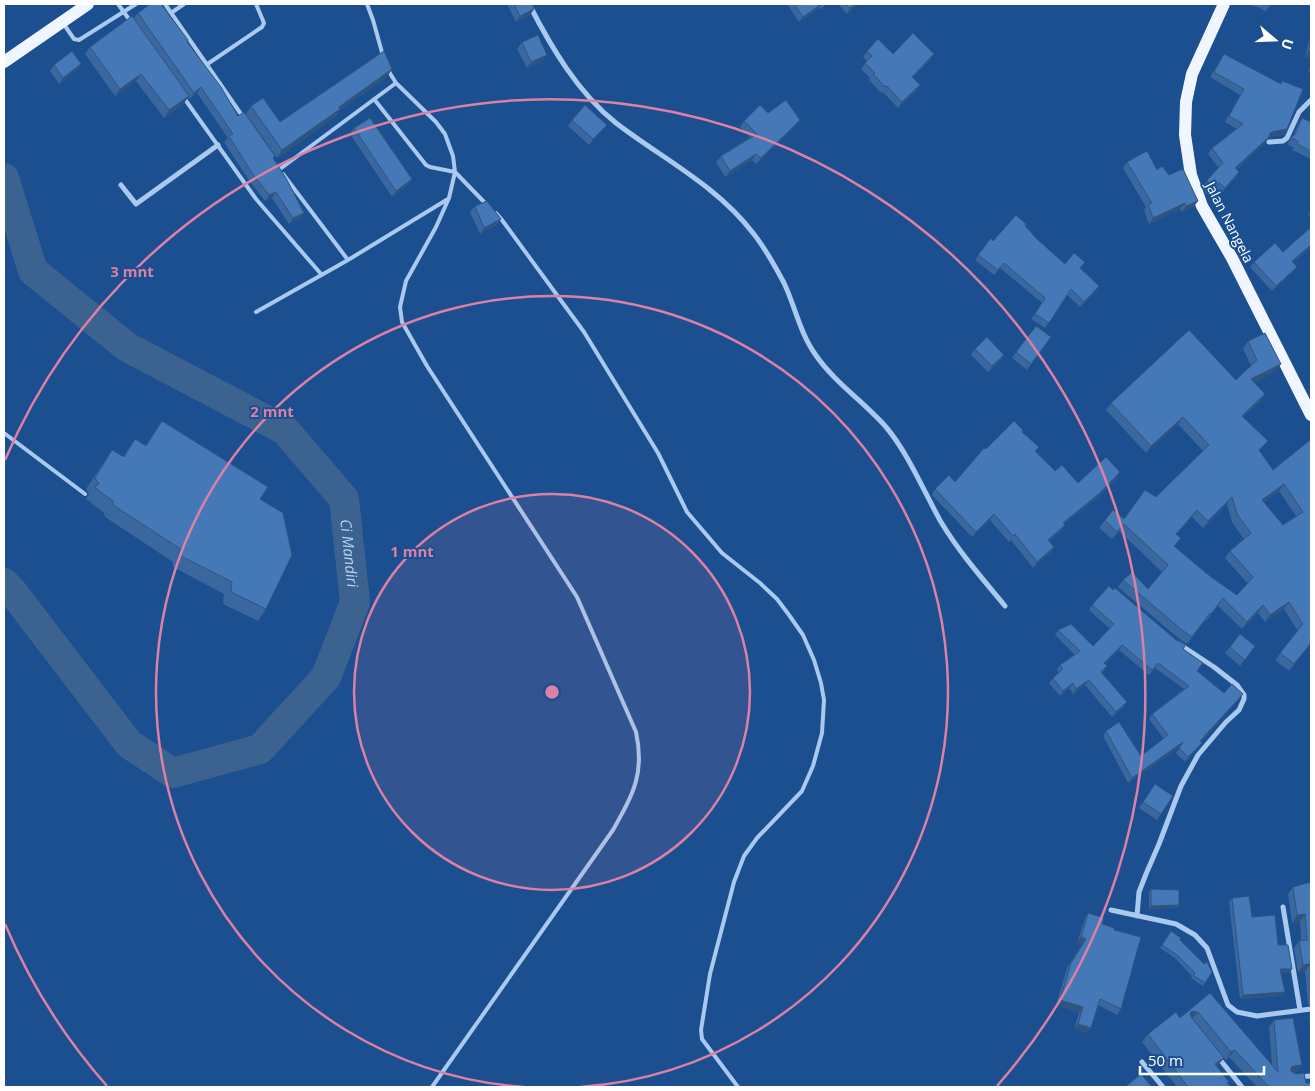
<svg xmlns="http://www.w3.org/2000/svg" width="1315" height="1091" font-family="'Open Sans',sans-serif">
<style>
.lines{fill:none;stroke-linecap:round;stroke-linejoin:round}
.river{stroke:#3c6290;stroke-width:30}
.lane{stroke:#a9c9ee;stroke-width:4}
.street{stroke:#a9c9ee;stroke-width:5}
.primary{stroke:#f0f6ff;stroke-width:12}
.wall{fill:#3a679d;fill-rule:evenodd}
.shaded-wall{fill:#305480}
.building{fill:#4478b7;stroke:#305480;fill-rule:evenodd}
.ring{fill:none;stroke:#dd80a5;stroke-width:2.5}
.labels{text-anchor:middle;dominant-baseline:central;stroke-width:4;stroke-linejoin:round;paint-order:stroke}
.street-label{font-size:14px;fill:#fff;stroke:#1b4f8f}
.water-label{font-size:15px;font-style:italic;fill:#b5d3f5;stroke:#1b4f8f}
.centre{fill:#dd80a5;stroke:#1b4f8f;stroke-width:2.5}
.ring-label{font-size:15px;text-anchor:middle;font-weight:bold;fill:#dd80a5;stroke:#1b4f8f;stroke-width:4;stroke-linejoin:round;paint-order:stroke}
</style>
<rect width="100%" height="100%" fill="#1b4f8f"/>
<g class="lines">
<path class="river" id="s1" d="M4,178L33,271L127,347L285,430L344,499L355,602L326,677L260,749L173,773L129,744L12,591L4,583"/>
<path class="lane" d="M118,4L131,22
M165,4L243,117
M367,4L373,20L383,56
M171,13L184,4
M63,23L74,39L79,40L136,4
M206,65L262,27L264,23L256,4
M388,70L396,83L436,122L445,134L453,156L455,172L449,198L436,227L406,281L400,307L402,322L427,366L577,597L636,732C645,774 633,794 613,830L432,1087
M184,98L256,199L321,274
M374,99L426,165L430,167L455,172L487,205
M280,169L396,83
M283,174L348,260
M496,213L502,220L584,332L658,453L687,512L722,553L760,583L777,599L789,615L803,635L814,660L821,683L824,700L822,733L813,766L802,791L757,838L744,856L734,882L710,974L701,1030L702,1039L738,1087
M256,312L348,260L448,199
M4,433L85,494"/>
<path class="street" d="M529,4C551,47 578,93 616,123C663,159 716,185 753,233C765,248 775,266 784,283C795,306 800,333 815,354C834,382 864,402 886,427C908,453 924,492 941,522C959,552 982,578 1005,606
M1269,142L1283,141L1287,138L1299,112L1311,100
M121,185L136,204L218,145
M1283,907L1300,1010
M1111,910L1176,924L1195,935L1207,948L1228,1005L1237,1012L1257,1016L1311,1009
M1137,916L1139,892L1146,874L1159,844L1181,786L1198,755L1226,722L1239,710L1244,699V695L1237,685L1214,667L1179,644
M1217,1056L1242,1087
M1142,1062L1163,1087
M1298,1077L1311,1076"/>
<path class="primary" d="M1224,4L1192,74L1186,102L1185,135L1191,175L1202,206L1232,258L1311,415
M4,62L88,4"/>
</g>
<path class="wall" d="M507,4H531L534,9L530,15L516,22Z
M787,4H826L821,9L819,8L799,22Z
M838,4H858L847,14Z
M1250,4H1271L1266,11Z
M138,13L188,40L187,42L238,116L273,158L304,213L300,219L289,224L272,198L265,201L248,179L224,142L228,138L197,93L190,99L188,97L184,103L164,118L136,81L115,96L85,54L90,47L134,18Z
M1311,34V58L1305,56Z
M522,42L543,61L527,68L517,49Z
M867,51L930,60L913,77L920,85L916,91L898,108L883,92L881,93L869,80L870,78L861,69L867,61L863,57Z
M1224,54L1280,84L1282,81L1287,129L1283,135L1272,136L1268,138L1265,143L1236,170L1239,172L1235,178L1221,194L1215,188L1208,195L1206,194L1203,186L1219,168L1208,154L1212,148L1237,129L1225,122L1240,95L1210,77Z
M1311,63V74L1308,73Z
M81,64L77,70L59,84L50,71L54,65Z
M387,77L340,110L335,117L277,158L246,114L251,106L280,122Z
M1302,118L1311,122V159L1292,150L1294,148L1287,144L1293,136L1298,124Z
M572,120L602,131L589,145L568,126Z
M744,121L796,126L756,164L752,160L725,177L716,162L721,156L750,137L740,127Z
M354,128L412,179L408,185L392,197L350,134Z
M1127,162L1157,170L1169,175L1198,201L1194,206L1182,212L1180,209L1149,224L1144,210L1146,207L1123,168Z
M475,206L501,219L496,225L480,234L470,212Z
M1311,209V217L1308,215Z
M1025,226L1038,240L1065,264L1081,268L1099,286L1096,291L1080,307L1067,295L1045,328L1031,319L1042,303L1000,268L994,275L975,260L991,238L993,241Z
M1311,247L1293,263V272L1272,291L1250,267L1254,262L1283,252Z
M1036,326L1051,337L1027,370L1012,358Z
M1248,341L1276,371L1254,383L1265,394L1260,402L1243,417L1268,441L1259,451L1273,470L1311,441V644L1289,671L1275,660L1298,631L1284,609L1265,622L1258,613L1242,629L1218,606L1206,621L1205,620L1187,644L1177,637L1118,587L1123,580L1148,589L1162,572L1119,531L1112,539L1099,528L1105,520L1124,519L1156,497L1203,451L1178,424L1146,453L1106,410L1111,403L1236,380L1251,366L1243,349ZM1279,491L1296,516L1283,525L1264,502ZM1227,504L1232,522L1244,539L1230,551L1225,558L1248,584L1237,595L1211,577L1175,547L1177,534L1192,517L1203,528Z
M975,349L1004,355L1000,361L988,372L971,355Z
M162,421L260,499L266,609L258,621L223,604L224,594L173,567V562L105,517L104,513L86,499L89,494L86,489L112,450L123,457L135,439L146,445Z
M1022,432L1036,451L1055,471L1078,483L1117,478L1096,499L1064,524L1065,525L1061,531L1049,541L1054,547L1050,553L1033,568L1011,540L1009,542L990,520L972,537L932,495L935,489L955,482Z
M1092,605L1183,649L1197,671L1224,693L1243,694L1239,699L1201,742L1198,748L1185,762L1176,753L1180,747L1128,783L1103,736L1106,731L1141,756L1164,739L1149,719L1152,714L1184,689L1155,668L1149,675L1119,650L1105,664L1107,666L1102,673L1124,707L1112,717L1085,685L1073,694L1069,688L1060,696L1049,683L1053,678L1059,673L1057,670L1060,665L1075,655L1055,635L1058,630L1093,646L1110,629L1089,610Z
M1255,646L1240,666L1225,653L1230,647Z
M1155,784L1173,796L1157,820L1139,808Z
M1311,882V1005H1308L1305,972H1298L1294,948L1299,941H1301L1300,922L1292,923L1288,894L1293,887Z
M1151,889L1179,905L1177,908L1149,909V892Z
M1232,898L1252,917L1289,973H1281L1285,992L1282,996L1240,999L1229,902Z
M1088,913L1102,924L1114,930L1121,1009L1117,1015L1098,1005L1087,1033L1074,1029L1079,1013L1056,1005L1067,968L1082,944L1077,943L1085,918Z
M1171,931L1212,972L1203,986L1191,978L1192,976L1175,958L1160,948Z
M1210,993L1272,1065L1269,1027L1274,1020L1302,1065L1297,1072L1293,1073L1311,1087H1257L1229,1057L1226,1060L1224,1058L1217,1066L1229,1082L1228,1083L1231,1087H1177L1142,1042L1148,1034L1180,1018Z
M1311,1011V1033L1309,1014Z"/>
<path class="shaded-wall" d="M821,4H822L819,8L799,22L803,17Z
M856,4H858L847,14L850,8Z
M534,9L530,15L516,22L520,16Z
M1308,51L1311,52V58L1305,56Z
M934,54L930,60L908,82L912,77Z
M547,55L543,61L527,68L531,62Z
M81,64L77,70L59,84L63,78Z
M392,69L387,77L340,110L335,117L277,158L282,150L339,107Z
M1311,69V74L1308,73Z
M141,74L136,81L115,96L120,89Z
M920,85L916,91L898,108L902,102Z
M201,87L197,93L190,99L194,93Z
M189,96L184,103L164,118L169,110Z
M800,120L796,126L756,164L761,158Z
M607,125L602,131L589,145L593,139Z
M1287,129L1283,135L1272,136L1268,138L1265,143L1231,174L1235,168L1270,133L1276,131Z
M756,154L752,160L725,177L730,171Z
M1239,172L1235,178L1221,194L1225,188Z
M412,179L408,185L392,197L396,191Z
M1219,183L1215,188L1208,195L1212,189Z
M276,192L272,198L265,201L269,195Z
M1198,201L1194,206L1182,212L1186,206Z
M1185,203L1180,209L1149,224L1153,218Z
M304,213L300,219L289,224L293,218Z
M501,219L496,225L480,234L484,228Z
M1311,245V247L1289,267L1292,261Z
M1297,267L1293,272L1272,291L1276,286Z
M1099,286L1096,291L1080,307L1084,302Z
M1004,355L1000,361L988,372L992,366Z
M1281,364L1276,371L1246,387L1251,379Z
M1265,394L1260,402L1237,423L1242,416Z
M1183,417L1178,424L1146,453L1151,446Z
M1120,472L1117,478L1096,499L1059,528L1063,523Z
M1284,484L1279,491L1257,508L1262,500Z
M1232,497L1227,504L1203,528L1208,521Z
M1197,510L1192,517L1171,541L1176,534Z
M994,514L990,520L972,537L976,532Z
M1065,525L1061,531L1044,545L1048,540Z
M1054,547L1050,553L1033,568L1037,562Z
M1289,602L1284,609L1265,622L1270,615Z
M1263,605L1258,613L1242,629L1247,622Z
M1311,643V644L1289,671L1294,664Z
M1122,645L1119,650L1100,668L1104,663Z
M1089,680L1085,685L1073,694L1076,689Z
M1073,683L1069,688L1060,696L1063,691Z
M1243,694L1239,699L1197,746L1200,741Z
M1127,702L1124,707L1112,717L1116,712Z
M1183,742L1180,747L1128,783L1132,778Z
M1202,743L1198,748L1185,762L1188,757Z
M1179,905L1177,908L1149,909L1151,906Z
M1305,914L1300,922L1292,923L1297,915Z
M1081,937L1086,939L1082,944L1077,943Z
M1310,964L1305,972H1298L1303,965Z
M1280,969H1292L1289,973L1277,974Z
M1285,992L1282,996L1240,999L1243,995Z
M1060,1000L1083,1007L1079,1013L1056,1005Z
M1192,1011L1198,1012L1192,1019L1187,1018Z
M1078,1024L1091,1028L1087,1033L1074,1029Z
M1235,1050L1229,1057L1226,1060L1231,1052Z
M1224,1058L1218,1065L1210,1071L1215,1064Z
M1302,1065L1297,1072L1288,1073L1286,1075L1293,1066Z"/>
<path class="building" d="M150,4H161L188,40L187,42L221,87L238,116L244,112L275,156L273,158L286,178L304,213L293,218L276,192L269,195L252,173L229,136L233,134L201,87L194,93L138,13Z
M514,4H531L534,9L520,16Z
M794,4H821L803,17Z
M846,4H856L850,8Z
M132,16L189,96L169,110L141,74L120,89L90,47Z
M913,33L934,54L912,77L920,85L902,102L887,86L885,87L873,74L875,73L865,63L872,56L867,51L878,39L893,54Z
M538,35L547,55L531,62L522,42Z
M1311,41V52L1308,51Z
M72,51L81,64L63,78L54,65Z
M384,51L392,69L339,107L340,109L282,150L251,106L263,98L280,122Z
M1224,54L1281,84L1282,81L1303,89L1287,129L1276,131L1270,133L1269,137L1235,168L1239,172L1225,188L1219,183L1212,189L1210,188L1207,180L1223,163L1212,148L1243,124L1229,116L1244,89L1214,72Z
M786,100L800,120L761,158L756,154L730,171L721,156L757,134L744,121L760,105L768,113Z
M585,105L607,125L593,139L572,120Z
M370,118L412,179L396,191L354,128Z
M1302,118L1311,122V151L1297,144L1298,141L1291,138L1295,134Z
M1147,151L1157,170L1162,166L1169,175L1183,169L1198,201L1186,206L1185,203L1153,218L1148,204L1152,203L1127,162Z
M487,201L501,219L484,228L475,206Z
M1016,215L1026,224L1025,226L1038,240L1065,264L1074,253L1085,262L1080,268L1099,286L1084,302L1071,289L1049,323L1035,314L1045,298L1004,263L998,270L978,255L991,238L993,241Z
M1311,227V245L1292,261L1297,267L1276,286L1254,262L1275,243L1283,252Z
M1036,326L1051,337L1031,364L1016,352Z
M1189,330L1236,380L1257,360L1248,341L1265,333L1281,364L1251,379L1265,394L1242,416L1268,441L1259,450L1273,470L1310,440L1311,441V643L1294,664L1280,653L1303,624L1289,602L1270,615L1263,605L1247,622L1223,598L1211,614L1210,613L1192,637L1182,630L1123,580L1132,572L1148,589L1168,565L1124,524L1117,532L1105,520L1113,510L1124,519L1145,490L1156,497L1209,445L1183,417L1151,446L1111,403ZM1284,484L1303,512L1283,525L1262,500ZM1232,497L1237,514L1251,533L1230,551L1253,577L1237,595L1211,577L1174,546L1181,538L1176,534L1197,510L1208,521Z
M987,337L1004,355L992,366L975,349Z
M162,421L268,487L260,499L283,513L292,555L266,609L231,592L232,582L181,556L182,550L113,505V501L94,487L99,484L95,478L112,450L124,457L135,439L146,446Z
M1014,421L1023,430L1022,432L1039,447L1035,451L1055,471L1062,465L1078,483L1106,457L1120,472L1100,493L1063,523L1065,525L1048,540L1054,547L1037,562L1015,534L1013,536L994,514L976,532L935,489L949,475L955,482L984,448L986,449Z
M1109,586L1113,590L1115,588L1175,639L1185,646L1183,649L1203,663L1197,671L1224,693L1232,684L1243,694L1200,741L1202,743L1188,757L1179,748L1183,742L1132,778L1106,731L1119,722L1141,756L1168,735L1152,714L1189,686L1158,663L1152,670L1122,645L1104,663L1107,666L1101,672L1127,702L1116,712L1089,680L1076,689L1073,683L1063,691L1053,678L1063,669L1060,665L1080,651L1058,630L1071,624L1093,646L1114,624L1092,605Z
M1240,634L1255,646L1245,660L1230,647Z
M1155,784L1173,796L1161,814L1143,802Z
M1311,882V974L1310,964L1303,965L1299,941L1307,940L1305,914L1297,915L1293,887Z
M1151,889L1179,890V905L1151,906Z
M1249,896L1252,917L1275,915L1278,945H1288L1292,969H1280L1285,992L1243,995L1232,898Z
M1088,913L1104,918L1102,924L1114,928V930L1141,937L1121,1009L1100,999L1091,1028L1078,1024L1083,1007L1060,1000L1071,963L1086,939L1081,937Z
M1171,931L1181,938L1180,940L1204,964L1207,962L1212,972L1205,983L1193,975L1195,973L1177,955L1162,945Z
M1210,993L1278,1072L1274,1020L1293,1018L1302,1065L1293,1066L1291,1068V1071L1295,1074L1304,1073L1306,1083H1311V1087H1269L1235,1050L1231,1052L1198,1012L1192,1011L1190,1013L1191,1017L1224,1058L1215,1064L1229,1082L1227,1083L1231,1087H1188L1148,1034L1176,1012L1180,1018Z
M1141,1074L1152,1087H1125Z"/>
<circle cx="552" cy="692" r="198" fill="#dd80a5" fill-opacity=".12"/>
<g class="ring">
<circle cx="552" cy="692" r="198"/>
<path d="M524 1087A396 396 0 1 1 580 1087"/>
<path d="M107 1086A594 594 0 0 1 5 924M5 460A594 594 0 1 1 997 1086"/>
</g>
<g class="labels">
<g class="street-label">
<text transform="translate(1230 222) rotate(63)">Jalan Nangela</text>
</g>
<g class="water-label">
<text stroke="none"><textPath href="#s1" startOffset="542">Ci Mandiri</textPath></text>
</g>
</g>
<circle cx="552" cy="692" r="8" class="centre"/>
<g class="ring-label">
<text x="132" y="277">3 mnt</text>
<text x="272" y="417">2 mnt</text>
<text x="412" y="557">1 mnt</text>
</g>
<rect width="1315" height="1091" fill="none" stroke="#ffffff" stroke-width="10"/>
<g transform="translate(1275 40) rotate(109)" stroke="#1b4f8f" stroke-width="4" paint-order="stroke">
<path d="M0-4L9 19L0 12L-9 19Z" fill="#ffffff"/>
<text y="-8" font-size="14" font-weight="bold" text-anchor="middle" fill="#ffffff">U</text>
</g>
<path d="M1140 1066v8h124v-8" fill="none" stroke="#ffffff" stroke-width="2.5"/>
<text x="1148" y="1066" font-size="15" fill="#ffffff" stroke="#1b4f8f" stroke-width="4" paint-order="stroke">50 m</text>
</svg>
